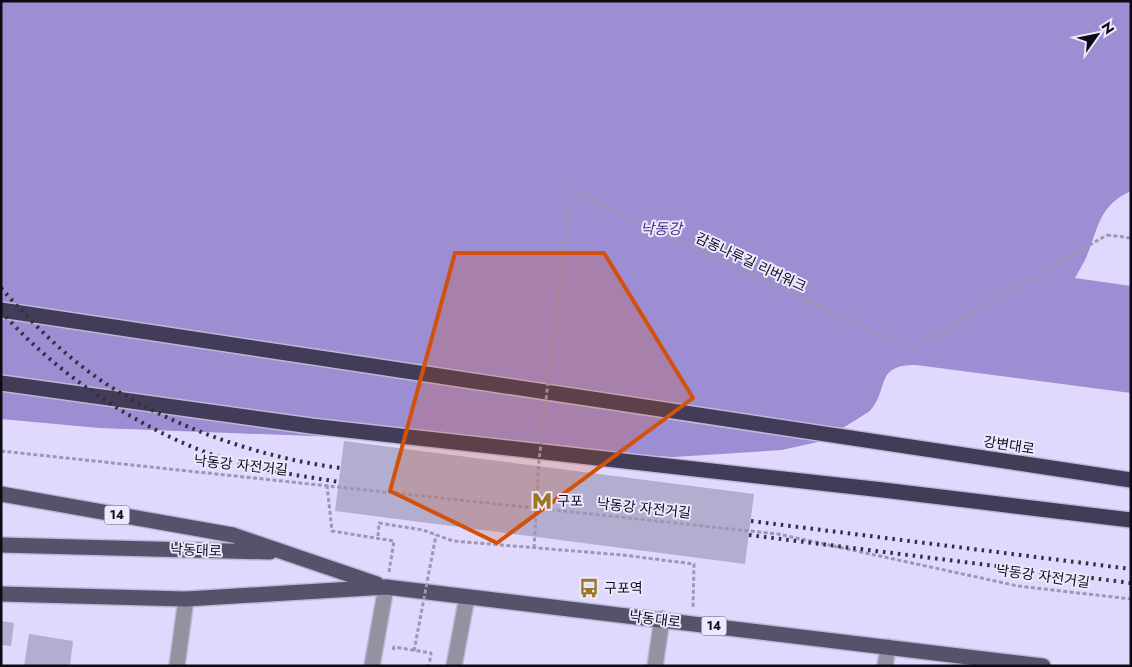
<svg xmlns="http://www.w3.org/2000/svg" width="1132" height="667" font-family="Jost,'Noto Sans KR',sans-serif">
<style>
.water{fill:#9d8dd2}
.building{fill:#b3adcf}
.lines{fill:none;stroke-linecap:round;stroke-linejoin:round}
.minor-casing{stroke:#beb8d8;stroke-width:18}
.major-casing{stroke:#beb8d8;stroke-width:18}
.highway-casing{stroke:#beb8d8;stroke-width:18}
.path{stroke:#9d97b3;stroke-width:3;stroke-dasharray:4 2.5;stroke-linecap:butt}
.minor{stroke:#9491a0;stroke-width:15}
.major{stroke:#57526c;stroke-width:15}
.highway{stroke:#423c59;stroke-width:15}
.rail{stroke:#332f3f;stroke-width:4;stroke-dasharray:2.5 5;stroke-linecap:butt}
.path-bridge{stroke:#9d97b3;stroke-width:3;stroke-dasharray:4 2.5;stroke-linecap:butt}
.marked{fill:#d2510d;fill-opacity:0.2;stroke:#d2510d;stroke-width:4;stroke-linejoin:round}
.labels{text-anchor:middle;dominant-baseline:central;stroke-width:4;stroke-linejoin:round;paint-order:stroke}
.shield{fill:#ece8fe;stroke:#514d5c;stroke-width:1}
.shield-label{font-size:12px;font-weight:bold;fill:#0e0b17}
.street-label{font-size:14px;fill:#0e0b17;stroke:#ece8fe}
.poi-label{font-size:14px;fill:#0e0b17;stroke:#ece8fe;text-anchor:start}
.water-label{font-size:15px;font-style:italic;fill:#472c7e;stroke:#ece8fe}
</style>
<rect width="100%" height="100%" fill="#e0d9fd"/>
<path class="water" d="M1,1H1131V191C1100,205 1099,225 1088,253C1085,262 1079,270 1075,278L1131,286V393L916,365C874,365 890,388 870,411L822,441L782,450L674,457L424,445L338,437L99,428L1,419Z"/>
<path class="building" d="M344,441L754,494L745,564L335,511Z
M1,621L14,623L11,646L1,645Z
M29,634L73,641L70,666H24Z"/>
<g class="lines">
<defs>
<path id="minor" d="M177,666L186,599
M372,666L386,587
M454,666L467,597
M655,666L662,619
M885,666L888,647"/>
<path id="major" d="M1,494L233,535L377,584
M1,545L270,552
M1,594L186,599L386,587L1043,666"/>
<path id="highway" d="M1,310L1131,480
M1,383L311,426L883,490L1131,520"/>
</defs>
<use href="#minor" class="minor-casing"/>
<use href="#major" class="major-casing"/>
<use href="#highway" class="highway-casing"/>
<path class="path" d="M1107,235L1131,238
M1,451L778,534L1018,586L1131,599
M327,485L332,531L394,541L389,572
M378,536L379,523L423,530L453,541L623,555L694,564L693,609
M393,650L394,647L431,653L429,666"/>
<use href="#minor" class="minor"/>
<use href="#major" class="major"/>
<use href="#highway" class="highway"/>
<path class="rail" d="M1,288C36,328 77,368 124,395C190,433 265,458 340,468
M1,311C57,376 149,436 231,461C265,471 303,476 339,482
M751,521L1131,569
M749,535L1131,583"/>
<path class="path-bridge" d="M534,548L539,461L570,190L911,349L1107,235
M414,651L436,535"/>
</g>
<path class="marked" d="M455,253H604L693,398L497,543L390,491Z"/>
<defs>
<symbol id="metro-bare" viewBox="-9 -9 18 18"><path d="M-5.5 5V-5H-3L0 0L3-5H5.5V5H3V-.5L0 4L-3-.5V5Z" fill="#9b7722" stroke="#ece8fe" stroke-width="2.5" paint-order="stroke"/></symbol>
<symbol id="bus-bare" viewBox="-9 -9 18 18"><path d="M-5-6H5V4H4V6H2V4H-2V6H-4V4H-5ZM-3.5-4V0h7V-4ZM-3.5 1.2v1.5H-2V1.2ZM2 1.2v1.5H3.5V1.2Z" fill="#9b7722" stroke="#ece8fe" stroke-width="2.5" paint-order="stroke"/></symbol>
</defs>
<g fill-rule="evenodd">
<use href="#metro-bare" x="528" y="487" width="28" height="28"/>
<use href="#bus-bare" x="575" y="574" width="28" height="28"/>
</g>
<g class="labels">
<g class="shield">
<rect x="104.5" y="505.5" width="25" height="19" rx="4"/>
<rect x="701.5" y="616.5" width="25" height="19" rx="4"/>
</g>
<g class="shield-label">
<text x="117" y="515">14</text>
<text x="714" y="626">14</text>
</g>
<g class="street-label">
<text transform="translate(751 262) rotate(25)">감동나루길 리버워크</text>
<text transform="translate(1009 445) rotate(9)">강변대로</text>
<text transform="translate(241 465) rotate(6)">낙동강 자전거길</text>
<text transform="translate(644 508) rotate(6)">낙동강 자전거길</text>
<text transform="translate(196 550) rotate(2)">낙동대로</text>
<text transform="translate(1043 576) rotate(8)">낙동강 자전거길</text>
<text transform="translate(655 619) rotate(7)">낙동대로</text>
</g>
<g class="poi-label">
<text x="557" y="501">구포</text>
<text x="604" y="588">구포역</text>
</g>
<g class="water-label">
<text x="661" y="229">낙동강</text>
</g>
</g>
<rect width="1132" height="667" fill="none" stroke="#0e0b17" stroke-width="5"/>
<g transform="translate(1097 35) rotate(57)" stroke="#ece8fe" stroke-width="4" paint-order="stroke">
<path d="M0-4L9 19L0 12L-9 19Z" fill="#0e0b17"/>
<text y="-8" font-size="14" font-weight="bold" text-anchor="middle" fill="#0e0b17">N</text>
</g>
</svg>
